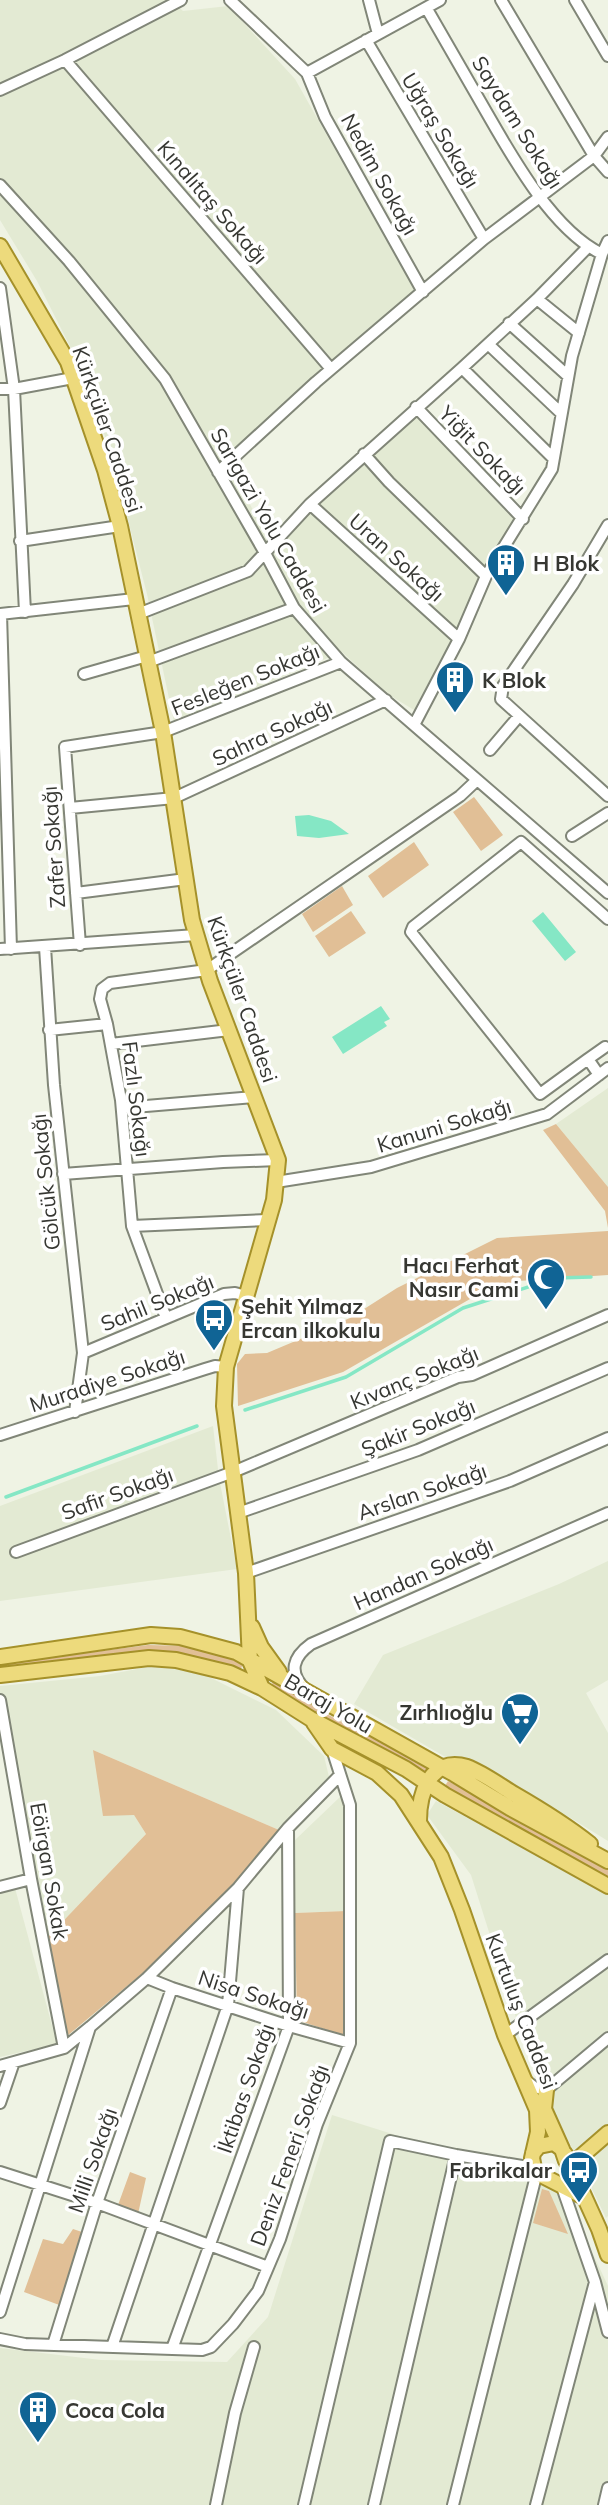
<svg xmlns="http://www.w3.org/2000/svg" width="608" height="2505" font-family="Mulish,sans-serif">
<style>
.built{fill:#e3ead3}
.green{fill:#e1bf96}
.water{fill:#85e7c5}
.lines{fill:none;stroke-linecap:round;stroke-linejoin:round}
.stream{stroke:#85e7c5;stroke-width:3.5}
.minor-casing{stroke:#818678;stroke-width:14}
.major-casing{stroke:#a5912a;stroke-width:18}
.minor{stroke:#fff;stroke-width:10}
.major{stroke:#edda7c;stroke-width:14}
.labels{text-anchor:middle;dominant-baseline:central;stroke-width:7;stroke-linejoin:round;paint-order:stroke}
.street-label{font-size:21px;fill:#363732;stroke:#fff}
.poi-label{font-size:21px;font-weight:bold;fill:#363732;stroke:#fff;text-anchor:start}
</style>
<rect width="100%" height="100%" fill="#eff3e4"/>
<path class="built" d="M0,0H171L183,11L228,6L295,79L415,291L226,460L273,547L415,414L514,520L414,710L386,693L342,652L174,722L147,594L112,458L86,378L37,281L0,220Z
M608,1088V1187L556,1124Z
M213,1426L219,1478L237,1569L0,1601V1506Z
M608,1561V1680L586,1693L608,1733V1841L569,1817L462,1759H449L354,1704L383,1655L559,1584Z
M153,1666L201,1673L276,1710L324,1756L330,1781L279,1830L93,1750L146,1834L48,1937L27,1875L0,1727V1686L100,1676Z
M341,1796L346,1805V1911L295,1913V1840Z
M436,1801L608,1893V2216L606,2218L529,2059L471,1875L427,1815Z
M15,1888L57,2044L0,2057V1892Z
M332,2115L507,2170L566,2196L608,2286V2505H0V2348L101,2360L227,2362L268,2317Z"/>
<path class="green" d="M474,797L503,835L481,851L453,812Z
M414,842L429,865L383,898L368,876Z
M342,886L353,905L313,932L302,914Z
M351,911L366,933L329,957L315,936Z
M556,1124L608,1187V1228L605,1211L543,1130Z
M608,1231V1275L518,1281L477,1295L343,1372L238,1406L237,1364L245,1354L267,1353L350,1318L397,1288L497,1238Z
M148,1645L189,1646L243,1663L241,1669L190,1656L149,1653L8,1669V1663Z
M275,1680L321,1711L427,1767L423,1776L319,1716L271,1685Z
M93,1750L279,1830L235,1884L144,1972L67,2036L48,1937L146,1834L134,1815L103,1816Z
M448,1781L608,1867V1878L443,1789Z
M346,1911L348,2037L297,2020L295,1913Z
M130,2172L146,2178L138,2214L118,2205Z
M542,2189L549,2191L568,2234L533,2223Z
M73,2229L85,2233L62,2306L24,2292L43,2239L63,2244Z"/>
<path class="water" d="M309,815L331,821L349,834L319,838L297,836L295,816Z
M543,912L576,952L565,961L532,921Z
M381,1006L390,1019L384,1022L387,1026L343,1054L332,1037Z"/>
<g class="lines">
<path class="stream" d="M245,1410L346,1377L463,1308L556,1278L591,1277
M6,1497L197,1426"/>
<defs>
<path id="minor" d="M230,0L307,73L440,0
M369,0L378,34
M501,0L594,156L608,172
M575,0L608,56
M427,9C446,42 465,75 484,108C511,155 552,230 602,254L608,241
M366,40L484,239
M65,60L331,369
M307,73L325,117L423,292
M0,90L65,60L181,0
M0,185L69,261L165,379L265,553L294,608L341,662L608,893
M0,288L14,389L25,612
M537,299L579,333
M509,323L568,376
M488,344L561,413
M462,368L553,458
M0,389H14L73,378
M416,407L523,519
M364,454L389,482L486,576
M218,472L316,382L484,239L594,156L608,137
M310,504L459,639
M608,525L573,584L503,686L501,699L608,796
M20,541L120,526
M0,614L134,599
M1,614L11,949
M138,614L248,571L310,504L462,368L537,299L588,247
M148,662L294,608
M84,674L147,656
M414,725L459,639L486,576L552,469L572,356L602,254
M490,750L519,716
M70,808L174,798L386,700
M572,836L608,813
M76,893L186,879
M80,945L65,747L163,732L341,662
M45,947L54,1085L83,1353L75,1412
M0,949L196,935
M49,1030L107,1024
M111,1044L229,1030
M588,1059L605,1047
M599,1075L588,1059L540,1094L411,932L413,927L521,842L608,919
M122,1108L254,1097
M63,1174L223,1162L278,1160
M276,1182L371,1167L547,1114L608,1068
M132,1226L268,1220
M166,1318L132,1226L121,1100L107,1024L100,999L102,989L110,983L207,970L460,796L477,780
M83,1353L224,1294L235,1293L246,1296
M0,1435L205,1369L215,1366L226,1367
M238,1513L418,1450L608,1368
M16,1552L233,1472L458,1377L472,1375L608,1315
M246,1573L510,1481L608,1438
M305,1689C288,1672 293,1657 311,1644L608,1513
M0,1700L31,1879L64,2048
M0,1887L31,1879
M147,1978L172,1988L289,2026L350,2043
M505,2035L608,1960
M0,2066L64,2048L90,2027L147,1978L238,1888L288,1828L340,1775
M524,2079L534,2087L546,2090L608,2038
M0,2103L14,2062
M0,2172L97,2203L268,2267
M561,2184L595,2282L608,2332
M0,2312L90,2027
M0,2339L25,2344L202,2350L211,2347L233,2324L258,2291L280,2239L317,2124L350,2043V1805L332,1749
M53,2345L97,2203L172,1988
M112,2347L228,2005L238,1888
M172,2349L289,2026L288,1828
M216,2505L235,2413L254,2347
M304,2505L390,2141L456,2155L534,2168
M374,2505L456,2155
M453,2505L537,2172
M536,2505L595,2282
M604,2505L608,2488"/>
<path id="major" d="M0,246L68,362L105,470L120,526L163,732L192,920L210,981L278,1160L274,1200L226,1367L224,1406L246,1573L250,1661L262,1688
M252,1627L261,1647L279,1672
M0,1657L151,1635L180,1637L236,1652L454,1774L510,1808L608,1861
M0,1675L149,1658L176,1660L230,1673L262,1688L311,1719L406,1769L445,1795L608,1886
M314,1723L332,1749L377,1773L401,1795L441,1857L462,1910L505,2035L537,2110L538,2132L532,2158L534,2168L541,2175L582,2196
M419,1821C419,1794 430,1756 467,1767C483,1773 499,1785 514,1794C540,1809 566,1825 590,1844
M546,2090L544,2109L562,2149
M533,2153L539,2146L554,2143L562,2149L566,2161
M565,2154L599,2229L608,2255
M570,2166L608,2133"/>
</defs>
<use href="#minor" class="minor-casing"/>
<use href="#major" class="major-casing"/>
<use href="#minor" class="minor"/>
<use href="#major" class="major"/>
</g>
<defs>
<symbol id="building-pin" viewBox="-11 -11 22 30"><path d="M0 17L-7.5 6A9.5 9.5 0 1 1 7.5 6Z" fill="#106495" stroke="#fff"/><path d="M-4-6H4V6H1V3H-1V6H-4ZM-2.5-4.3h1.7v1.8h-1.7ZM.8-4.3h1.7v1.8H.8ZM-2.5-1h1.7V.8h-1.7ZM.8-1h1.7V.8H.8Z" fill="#fff"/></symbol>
<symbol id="mosque-pin" viewBox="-11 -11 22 30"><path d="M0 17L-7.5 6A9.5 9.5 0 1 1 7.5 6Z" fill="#106495" stroke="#fff"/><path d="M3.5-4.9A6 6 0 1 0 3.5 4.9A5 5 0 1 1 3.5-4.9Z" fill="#fff"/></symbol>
<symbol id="bus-pin" viewBox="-11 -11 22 30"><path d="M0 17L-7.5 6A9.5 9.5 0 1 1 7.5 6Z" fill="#106495" stroke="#fff"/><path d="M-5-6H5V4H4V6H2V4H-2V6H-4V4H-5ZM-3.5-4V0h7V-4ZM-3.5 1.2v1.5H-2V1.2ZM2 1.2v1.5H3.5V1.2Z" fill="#fff"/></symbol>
<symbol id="supermarket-pin" viewBox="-11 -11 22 30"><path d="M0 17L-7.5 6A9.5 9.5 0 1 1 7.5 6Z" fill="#106495" stroke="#fff"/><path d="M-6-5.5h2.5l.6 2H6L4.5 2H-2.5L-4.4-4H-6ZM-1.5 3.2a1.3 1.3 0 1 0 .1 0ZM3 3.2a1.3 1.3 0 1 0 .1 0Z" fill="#fff"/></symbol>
</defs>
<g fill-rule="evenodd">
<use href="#building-pin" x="484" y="541" width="44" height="60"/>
<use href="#building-pin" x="433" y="658" width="44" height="60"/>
<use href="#mosque-pin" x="524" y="1255" width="44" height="60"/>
<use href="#bus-pin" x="192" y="1296" width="44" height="60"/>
<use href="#supermarket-pin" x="498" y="1690" width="44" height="60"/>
<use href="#bus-pin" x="557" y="2148" width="44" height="60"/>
<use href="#building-pin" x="16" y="2388" width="44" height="60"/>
</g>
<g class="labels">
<g class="street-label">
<text transform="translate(518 122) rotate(58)">Saydam Sokağı</text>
<text transform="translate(441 130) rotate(59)">Uğraş Sokağı</text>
<text transform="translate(380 174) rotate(61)">Nedim Sokağı</text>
<text transform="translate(213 202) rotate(49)">Kınalıtaş Sokağı</text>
<text transform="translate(108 429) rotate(71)">Kürkçüler Caddesi</text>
<text transform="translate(483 450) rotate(46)">Yiğit Sokağı</text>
<text transform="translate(269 520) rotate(60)">Sarıgazi Yolu Caddesi</text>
<text transform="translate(397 557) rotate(42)">Uran Sokağı</text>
<text transform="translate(245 679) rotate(-22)">Fesleğen Sokağı</text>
<text transform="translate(272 732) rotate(-25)">Sahra Sokağı</text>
<text transform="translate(53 847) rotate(-94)">Zafer Sokağı</text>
<text transform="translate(243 999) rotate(71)">Kürkçüler Caddesi</text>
<text transform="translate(137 1099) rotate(83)">Fazlı Sokağı</text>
<text transform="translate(444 1125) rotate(-17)">Kanuni Sokağı</text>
<text transform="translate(45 1182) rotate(-96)">Gölcük Sokağı</text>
<text transform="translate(157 1302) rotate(-22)">Sahil Sokağı</text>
<text transform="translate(414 1377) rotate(-22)">Kıvanç Sokağı</text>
<text transform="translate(107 1380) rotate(-18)">Muradiye Sokağı</text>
<text transform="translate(418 1427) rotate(-22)">Şakir Sokağı</text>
<text transform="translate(422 1491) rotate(-19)">Arslan Sokağı</text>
<text transform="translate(117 1493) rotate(-20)">Safir Sokağı</text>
<text transform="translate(423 1573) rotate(-24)">Handan Sokağı</text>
<text transform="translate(329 1703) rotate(30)">Baraj Yolu</text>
<text transform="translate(50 1871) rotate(80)">Eöirgan Sokak</text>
<text transform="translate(254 1994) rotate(18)">Nisa Sokağı</text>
<text transform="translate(522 2011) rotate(69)">Kurtuluş Caddesi</text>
<text transform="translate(245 2088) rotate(-71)">İktibas Sokağı</text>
<text transform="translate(289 2155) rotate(-70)">Deniz Feneri Sokağı</text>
<text transform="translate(92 2160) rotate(-71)">Milli Sokağı</text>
</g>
<g class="poi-label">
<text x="533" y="563">H Blok</text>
<text x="482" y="680">K Blok</text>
<text x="519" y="1265" text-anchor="end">Hacı Ferhat<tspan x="519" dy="24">Nasır Cami</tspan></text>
<text x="241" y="1306">Şehit Yılmaz<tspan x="241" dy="24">Ercan ilkokulu</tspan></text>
<text x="493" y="1712" text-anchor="end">Zırhlıoğlu</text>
<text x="552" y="2170" text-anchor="end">Fabrikalar</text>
<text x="65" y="2410">Coca Cola</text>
</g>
</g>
</svg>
